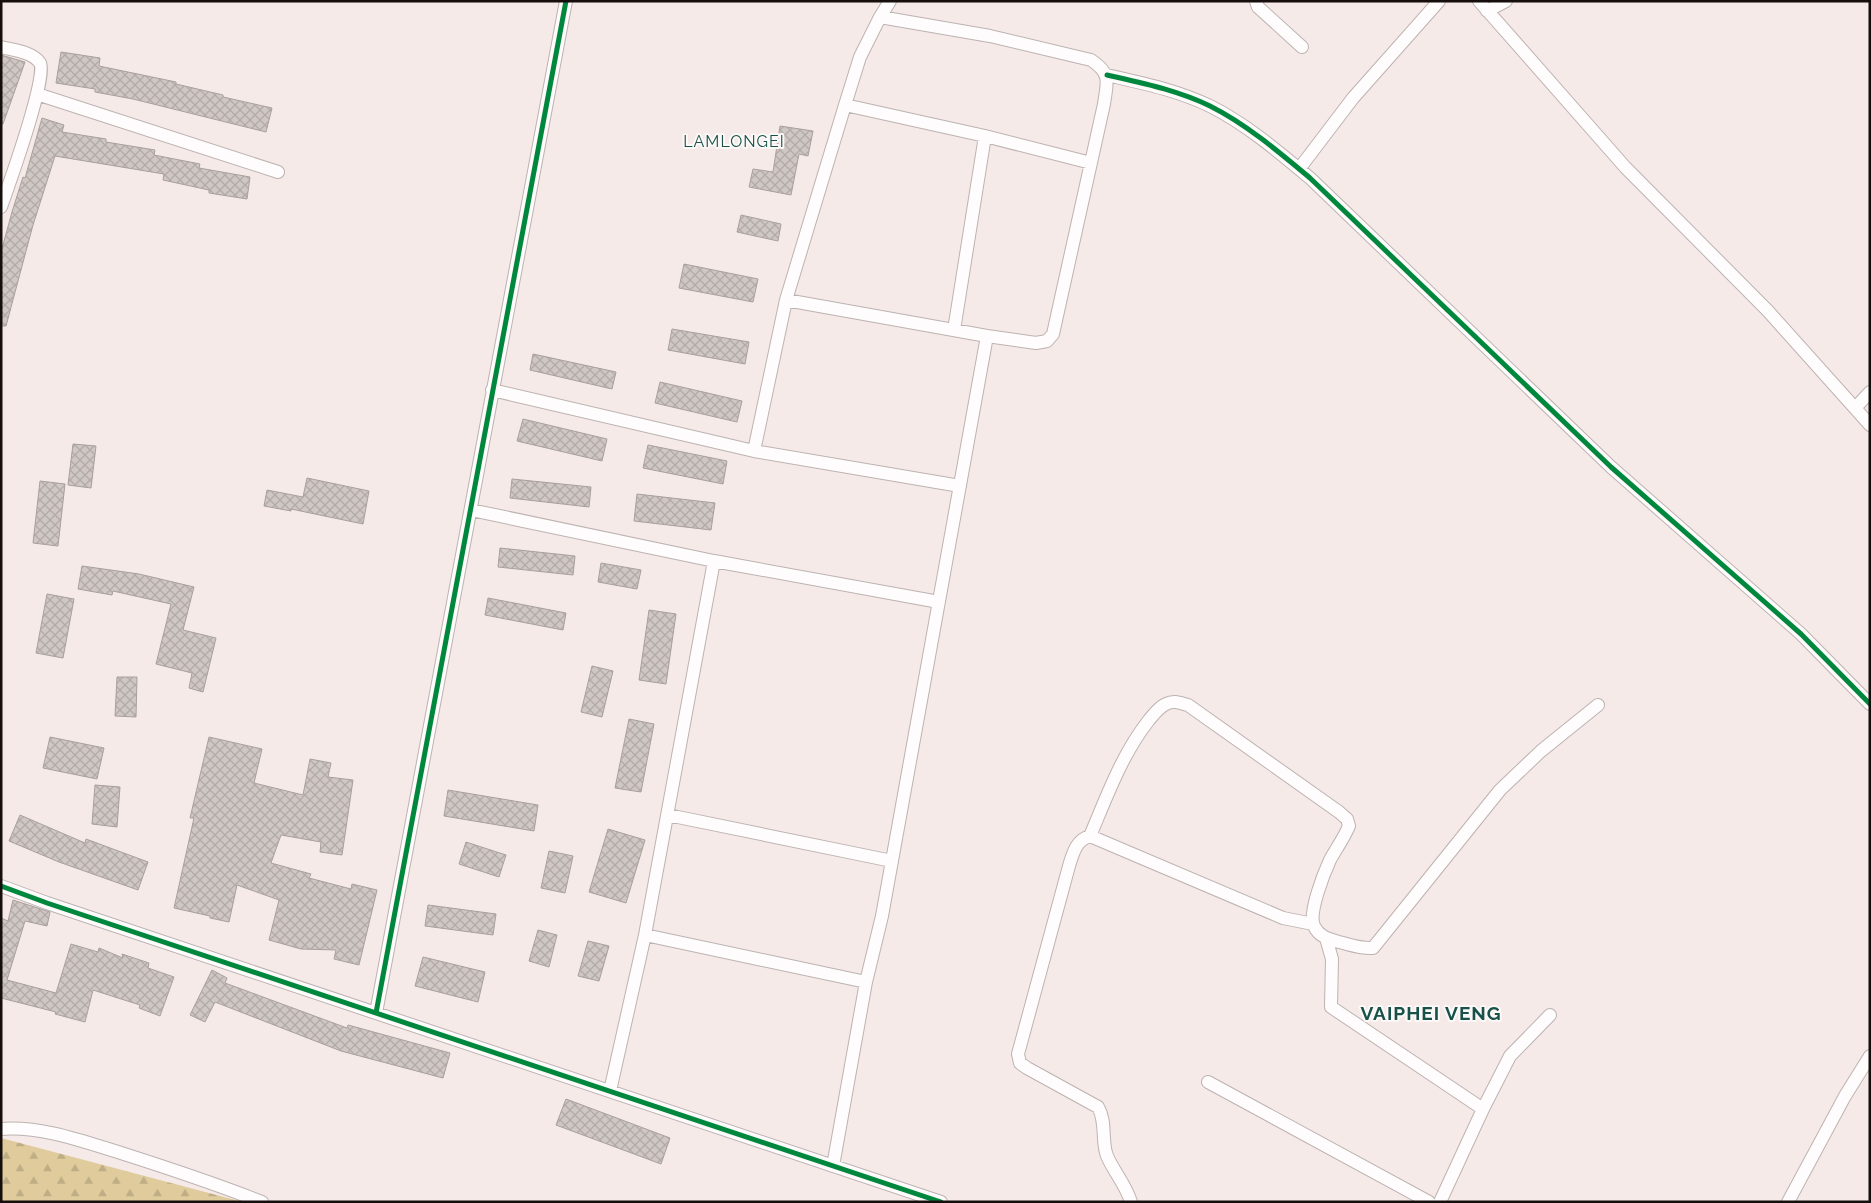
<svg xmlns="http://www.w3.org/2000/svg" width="1871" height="1203" font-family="Raleway,sans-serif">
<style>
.forest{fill:url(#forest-firs)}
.building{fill:url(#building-cross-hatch);stroke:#a8a09d}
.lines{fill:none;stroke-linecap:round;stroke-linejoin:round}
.street-casing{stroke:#bcb3b1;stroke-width:14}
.street{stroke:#fefcfc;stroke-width:12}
.cycleway-casing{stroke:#fcf8f7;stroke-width:8}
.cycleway{stroke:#00873e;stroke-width:5}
.labels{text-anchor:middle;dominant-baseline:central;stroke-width:4;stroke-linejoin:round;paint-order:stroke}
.quarter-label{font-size:16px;letter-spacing:1px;fill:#175149;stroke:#fcf8f7}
.district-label{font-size:19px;font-weight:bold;letter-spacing:1px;fill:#175149;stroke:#fcf8f7}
</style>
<defs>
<pattern id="forest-firs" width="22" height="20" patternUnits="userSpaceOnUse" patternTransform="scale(1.25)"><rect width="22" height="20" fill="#dfcb9c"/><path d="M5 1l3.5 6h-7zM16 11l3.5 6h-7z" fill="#bead85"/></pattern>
<pattern id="building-cross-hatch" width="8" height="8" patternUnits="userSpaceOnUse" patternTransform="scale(1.25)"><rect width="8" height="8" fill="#cfc7c4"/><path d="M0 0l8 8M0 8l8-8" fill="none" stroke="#b1aaa7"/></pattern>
</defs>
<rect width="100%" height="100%" fill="#f6eae8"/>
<path class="forest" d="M1,1138L243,1202H1Z"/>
<path class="building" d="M61,52L100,58L99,66L176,82V84L223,95V97L272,108L266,132L133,99L95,92V89L56,83Z
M1,55L25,62L3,124H1Z
M42,118L64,125L62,132L106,139V142L155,150L154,155L200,164L199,168L250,177L247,199L209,193V190L163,180L164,174L55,156L33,225L6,326H1V252L12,212L23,177L25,178Z
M780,126L813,131L808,156L799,154L791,195L749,187L753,169L773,172Z
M741,215L781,224L778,241L737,232Z
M684,264L758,279L753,302L679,288Z
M672,329L749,342L745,364L668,350Z
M533,354L616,372L612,389L530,370Z
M660,382L742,401L737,422L655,403Z
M523,419L607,439L602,461L517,441Z
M73,444L96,446L91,488L68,485Z
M648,445L727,461L723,484L643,468Z
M307,478L369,491L363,524L291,509V511L264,506L267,490L303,497Z
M512,479L591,487L589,507L510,498Z
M40,481L65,484L58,546L33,543Z
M637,494L715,503L711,530L634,521Z
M500,548L575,556L573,575L498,567Z
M601,563L641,570L637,589L598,582Z
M82,566L139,574L194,587L183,630L216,638L203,692L189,688L192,673L156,664L171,604L113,591L112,595L78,589Z
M47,594L74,599L63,658L36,653Z
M488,598L566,613L563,630L485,615Z
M649,610L676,614L666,684L639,680Z
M592,666L613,671L602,717L581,712Z
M117,677H137L136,717L115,716Z
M629,719L654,724L641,792L615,788Z
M50,737L104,748L97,779L43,768Z
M209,737L262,749L254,783L303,795L310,759L331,763L328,777L353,780L342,855L320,852L321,842L281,835L271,863L311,874L309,878L351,889L352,884L377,890L359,965L334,959L336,950L301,949L269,940L279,900L237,885L229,922L210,918V916L174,908L194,818H190Z
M95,785L120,787L117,827L92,824Z
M448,790L538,805L534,831L444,816Z
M20,815L85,843L86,839L148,862L138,890L59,862L9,841Z
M608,829L645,840L626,903L589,892Z
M466,842L506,855L499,877L459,864Z
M549,851L573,856L565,893L541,888Z
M13,900L50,912L47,926L25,921L7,980L56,993L71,944L98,952L99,948L123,958L122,954L149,963L148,968L174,977L160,1016L139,1008L140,1005L93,990L85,1022L55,1014L56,1012L1,998V918L8,921Z
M428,905L496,914L493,935L425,926Z
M538,930L557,935L549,967L529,961Z
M588,941L609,946L599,981L578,976Z
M423,957L485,972L478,1002L415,986Z
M212,970L227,978L225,983L347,1028L348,1025L450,1053L443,1078L341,1051L215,1002L205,1022L190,1015Z
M566,1099L670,1138L661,1164L556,1125Z"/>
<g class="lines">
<defs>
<path id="street" d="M1256,1L1258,7L1302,47
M1479,1L1625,167L1768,311L1870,425
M1487,11L1506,1
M1,47C13,50 33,52 40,63C48,76 8,187 1,207
M1107,75C1142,83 1177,90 1210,106C1246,124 1279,152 1310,178L1611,467L1801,634L1870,704
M37,94L278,172
M845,105L985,136L1091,163
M1299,169L1353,98L1439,1
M786,300L987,336L1036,343L1047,341L1053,334L1104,104C1107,82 1112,74 1091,60L990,36L880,17
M954,330L985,136
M492,390L754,451L960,486
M1855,408L1870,392
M754,451L786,300L845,105L860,57L880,17L890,1
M471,510L714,561L939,602
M668,815L892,861
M1090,836C1107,796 1122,754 1149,720C1154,714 1159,707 1166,704C1174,700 1180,703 1188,705L1339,812L1347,819L1349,826C1344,838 1336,849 1330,860C1324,873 1308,913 1314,926C1319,937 1329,939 1339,942C1351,945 1361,949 1373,948L1500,790L1541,751L1598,705
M1,886L47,903L941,1202
M645,935L866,982
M1326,938L1332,959L1331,1007L1483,1109
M376,1013C440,676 502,338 566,1
M1208,1082L1429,1202
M610,1091L645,935L714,561
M1,1129C42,1126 82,1141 121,1153C168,1168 216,1184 262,1202
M833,1166L866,982L882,916L987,336
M1131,1202C1126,1185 1114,1172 1107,1156C1101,1141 1107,1122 1098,1107L1027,1068L1020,1063L1018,1054L1069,866C1073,853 1076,840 1090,836L1283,918L1313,924
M1440,1202L1483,1109L1510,1056L1550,1015
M1788,1202L1845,1096L1870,1056"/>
</defs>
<use href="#street" class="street-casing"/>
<use href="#street" class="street"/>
<defs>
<path id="cycleway" d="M1107,75C1142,83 1177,90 1210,106C1246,124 1279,152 1310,178L1611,467L1801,634L1870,704
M1,886L47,903L941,1202
M376,1013C440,676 502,338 566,1"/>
</defs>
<use href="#cycleway" class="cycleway-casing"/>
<use href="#cycleway" class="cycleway"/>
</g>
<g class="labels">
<g class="quarter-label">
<text x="734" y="141">LAMLONGEI</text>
</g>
<g class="district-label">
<text x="1431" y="1013">VAIPHEI VENG</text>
</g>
</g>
<rect width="1871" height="1203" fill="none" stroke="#150e0d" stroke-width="5"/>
</svg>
